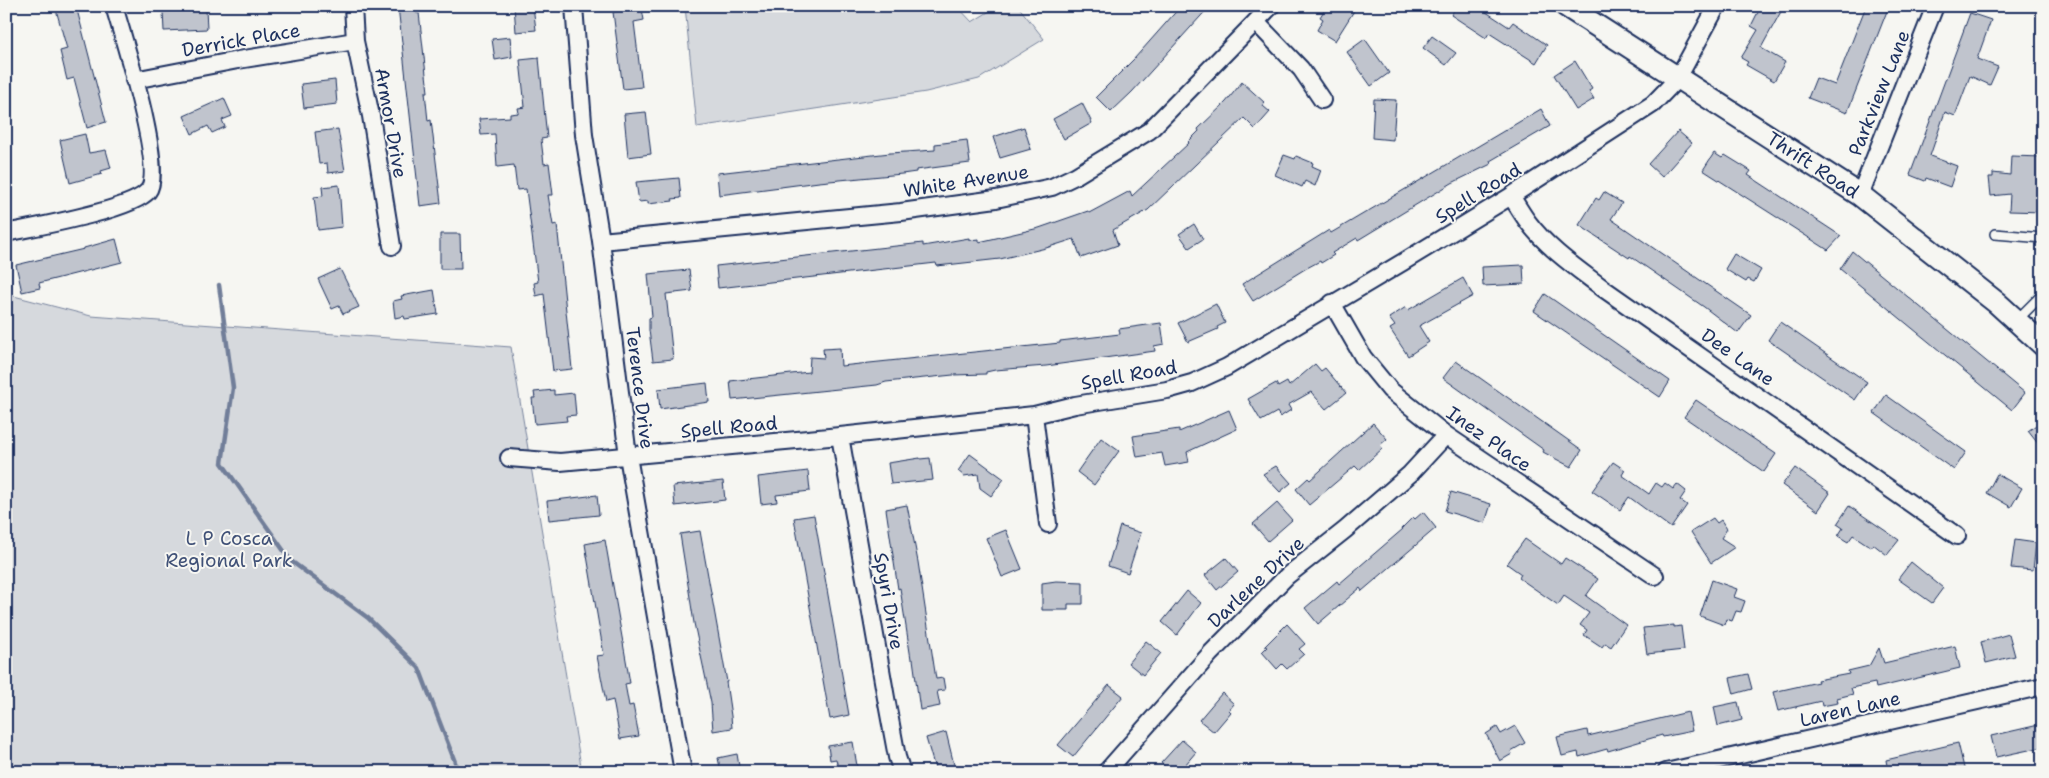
<svg xmlns="http://www.w3.org/2000/svg" width="2049" height="778" font-family="'Shantell Sans',sans-serif">
<style>
.green{fill:#d6d9dd;stroke:#78849e}
.lines{fill:none;stroke-linecap:round;stroke-linejoin:round}
.stream{stroke:#717e99;stroke-width:4.5}
.building{fill:#c0c4cd;stroke:#1b2f5e}
.service-casing{stroke:#1b2f5e;stroke-width:12}
.minor-casing{stroke:#1b2f5e;stroke-width:20}
.tertiary-casing{stroke:#1b2f5e;stroke-width:25}
.service{stroke:#f6f6f2;stroke-width:9}
.minor{stroke:#f6f6f2;stroke-width:16}
.tertiary{stroke:#f6f6f2;stroke-width:21}
.labels{text-anchor:middle;dominant-baseline:central;stroke-width:4;stroke-linejoin:round;paint-order:stroke}
.street-label{font-size:19px;fill:#1b2f5e;stroke:#f6f6f2}
.park-label{font-size:19px;fill:#405177;stroke:#f6f6f2}
</style>
<rect width="100%" height="100%" fill="#f6f6f2"/>
<filter id="ink" filterUnits="userSpaceOnUse"><feTurbulence type="fractalNoise" baseFrequency=".02" numOctaves="2"/><feDisplacementMap in="SourceGraphic" scale="10" xChannelSelector="R" yChannelSelector="G"/><feConvolveMatrix kernelMatrix="1 2 1 2 8 2 1 2 1" color-interpolation-filters="sRGB"/></filter>
<g filter="url(#ink)">
<path class="green" d="M685,6H957L972,22L998,6H1018L1044,39L979,79L926,92L697,127Z
M6,294L91,316L511,347L582,772H6Z"/>
<g class="lines">
<path class="stream" d="M219,285L233,388L222,463L291,561L368,618L419,668L455,762L457,772"/>
</g>
<path class="building" d="M55,6H76L106,122L87,128L74,78L67,80L60,51L67,49Z
M180,6H194L195,10L206,9L207,29L164,31L163,12L180,11Z
M398,6H415L416,13H419L428,92H425L428,121L431,120L441,203L420,206Z
M514,6H533L536,30L516,32Z
M1181,6H1210L1132,92L1111,112L1096,97L1134,59Z
M1327,6H1357L1335,41L1317,30L1323,19L1320,17Z
M1457,6H1477L1509,27L1513,22L1547,45L1536,63L1489,33L1486,38L1451,15Z
M1761,6H1784L1761,48L1785,62L1774,81L1746,65L1748,62L1741,58L1758,30L1751,26Z
M1866,6H1889L1847,113L1808,98L1816,78L1835,85Z
M642,9L644,20L634,22L642,87L623,89L613,12Z
M1970,13L1991,20L1977,59L1998,67L1990,85L1970,76L1955,116L1945,112L1930,156L1957,166L1950,187L1926,178L1925,181L1910,175Z
M1432,36L1456,53L1446,65L1423,48Z
M510,37L512,57L495,60L492,39Z
M1365,39L1389,73L1371,86L1347,52Z
M539,58L547,138L541,139L544,164L549,163L553,195H548L553,225L557,224L572,369L553,371L544,294L536,296L534,283L538,282L526,189L517,190L514,165L497,167L495,134L481,135L479,119L510,117V114L519,113L518,108L525,107L520,60Z
M1575,61L1592,89L1589,91L1594,99L1576,110L1554,75Z
M335,80L337,104L304,108L301,84Z
M1242,82L1265,103L1263,106L1270,112L1255,129L1244,118L1148,210L1113,230L1118,245L1081,258L1074,239L1046,248L1000,259L937,266L936,263L718,288L716,266L923,243V246L969,238V240L979,239V242L1039,228L1088,211L1089,213L1130,191L1132,196L1189,143L1188,142L1199,131L1198,129L1226,102Z
M224,98L232,116L222,120L225,127L212,133L208,126L192,134L184,116Z
M1374,99L1396,100L1393,140L1372,138Z
M1082,103L1092,123L1064,139L1053,119Z
M1541,109L1550,126L1490,161L1491,164L1452,183L1358,240L1357,238L1332,253L1334,255L1321,263L1320,261L1305,269L1253,301L1242,284L1329,230L1331,233Z
M646,112L651,154L628,157L624,114Z
M1024,127L1031,149L1000,158L993,137Z
M338,129L345,171L328,173L327,163L319,164L315,132Z
M1678,131L1692,143L1662,177L1648,164Z
M85,134L89,153L106,150L111,168L101,171L102,174L70,183L60,140Z
M967,140L970,163L916,170V172L902,174L819,182L719,195L717,173L890,153L935,150V144Z
M1714,153L1722,158L1725,155L1751,171L1748,175L1841,236L1828,250L1703,170Z
M1284,155L1295,159L1296,156L1313,163L1312,166L1321,170L1315,186L1305,181L1302,187L1275,175Z
M2011,156L2043,157V212L2009,211L2010,194L1991,196L1989,177H1993V173L2010,175Z
M679,178L681,198L672,199L673,201L648,204V201L639,202L636,182Z
M339,185L342,227L318,230L314,197L323,196L322,187Z
M1604,192L1622,203L1611,219L1751,315L1738,333L1704,307L1630,256L1629,258L1579,225L1596,198L1599,200Z
M1194,224L1203,239L1189,248L1179,234Z
M440,234H460L461,269H440Z
M116,239L122,262L39,283L40,288L22,292L16,265L84,249V248Z
M1852,251L2025,393L2012,410L1840,269Z
M1734,254L1761,270L1754,282L1748,279L1746,282L1725,269Z
M1523,265L1524,284L1483,286L1482,267Z
M340,269L359,307L343,314L339,306L332,309L318,279Z
M689,270L692,291L666,294L673,359L653,361L649,330V318L652,317L648,274Z
M1463,278L1473,296L1419,326L1429,342L1408,356L1390,329L1395,326L1389,318L1406,307L1408,310Z
M434,290L438,314L405,319L404,316L395,318L393,301L402,299L401,296Z
M1545,294L1670,381L1660,397L1534,311Z
M1216,304L1225,323L1217,327L1218,329L1188,342L1178,323Z
M1780,322L1867,382L1855,400L1768,340Z
M1161,323L1164,344L1154,346L1155,351L1046,366L995,370L986,372V374L953,375L886,382L877,385L732,400L730,381L809,372L810,357L824,358L823,349L840,348L841,366L1060,343V341L1120,334L1119,329Z
M1456,361L1582,450L1571,467L1543,452L1544,450L1443,378Z
M1315,364L1321,371L1325,368L1346,393L1326,409L1311,392L1288,405L1291,410L1280,417L1277,412L1261,421L1248,399L1276,383L1278,387L1287,382L1289,386Z
M707,383L709,402L660,409L658,389Z
M554,390V395L574,393L576,415L566,416L567,421L535,424L532,398H535L534,392Z
M1886,395L1966,452L1954,470L1874,413Z
M1696,400L1776,454L1764,472L1684,417Z
M1229,410L1237,429L1187,452L1189,462L1165,466L1162,453L1137,457L1133,436L1179,429V432Z
M2043,420V450L2028,431Z
M1373,423L1387,439L1380,445L1383,448L1359,470L1355,466L1309,505L1296,489L1308,478L1310,480Z
M1101,438L1119,451L1094,485L1077,472Z
M970,454L1004,479L991,496L980,488L978,474L964,476L958,471Z
M920,458V459L930,458L933,480L891,484L888,463Z
M1613,462L1625,470L1622,475L1649,494L1656,483L1662,487L1665,483L1673,489L1677,484L1686,491L1680,500L1687,505L1671,528L1629,497L1620,510L1592,491Z
M1276,466L1291,483L1280,492L1263,474Z
M1795,468L1830,493L1818,511L1782,485Z
M808,471L810,491L776,495L777,502L761,504L758,477Z
M1997,474L2022,488L2011,507L1987,493Z
M723,481L725,500L675,506L673,486Z
M1451,492L1491,504L1485,523L1445,511Z
M597,495L599,515L549,520L547,501Z
M1277,503L1292,520L1268,541L1253,524Z
M907,505L918,562L936,679L943,678L945,690L937,691L940,706L920,710L913,659H911L900,588L898,589L886,509Z
M1849,506L1899,540L1887,555L1873,544L1871,547L1853,535L1848,542L1838,536L1843,528L1837,524Z
M1423,512L1436,528L1362,591L1360,588L1318,624L1305,608L1337,581L1339,584L1403,529L1402,528L1413,517L1415,519Z
M814,515L849,715L830,719L794,518Z
M1713,518L1717,523L1721,520L1727,529L1721,538L1735,547L1711,563L1691,532Z
M1120,526L1141,533L1128,573L1108,566Z
M1006,530L1022,569L1002,577L986,538Z
M700,531L727,682H726L731,716L732,728L713,731L711,703L694,623L680,534Z
M1525,539L1561,564L1565,558L1598,579L1586,596L1626,625L1611,647L1605,643L1602,647L1584,635L1587,630L1580,625L1589,613L1564,596L1558,605L1519,578L1521,574L1507,564Z
M605,540L630,683L625,684L629,706L633,705L639,736L620,739L613,700L606,702L597,656L604,655L585,544Z
M2015,540L2036,543L2033,570L2011,568Z
M1226,558L1238,572L1217,590L1205,575Z
M1911,562L1943,588L1932,603L1898,579Z
M1712,580L1737,589L1734,597L1745,601L1741,612L1736,611L1732,621L1726,619L1724,625L1700,616Z
M1056,581L1083,582V604H1068V610H1042V583Z
M1187,591L1201,603L1177,635L1162,622Z
M1287,624L1305,644L1299,649L1304,654L1287,669L1282,664L1277,669L1262,652L1267,647L1265,646Z
M1674,625V627L1681,626L1684,650L1647,654L1643,628Z
M2009,634L2015,656L1986,663L1981,642Z
M1146,641L1161,653L1143,675L1128,663Z
M1955,646L1960,668L1876,688L1875,683L1851,688L1853,694L1837,698L1838,703L1822,706L1821,701L1778,711L1773,692L1818,682L1817,680L1849,674L1848,671L1869,666L1879,648L1884,663Z
M1748,674L1752,689L1734,694L1730,678Z
M1109,685L1123,696L1073,757L1058,745Z
M1222,693L1234,704L1229,710L1231,712L1214,732L1199,720Z
M1738,702L1742,720L1718,726L1714,707Z
M1688,712L1692,731L1663,737L1662,735L1608,751L1607,749L1579,757L1578,752L1562,756L1557,737L1587,730L1588,736Z
M2043,724V747L1996,757L1991,736Z
M1515,726L1525,743L1511,751L1512,754L1500,761L1486,734L1497,727L1501,734Z
M946,732L955,769L936,772L926,738Z
M1182,740L1196,752L1179,772H1171L1161,763Z
M853,742L858,772H839L836,759L830,760L828,746Z
M1958,743L1965,772H1888L1886,760Z
M737,754L740,772H721L718,758Z"/>
<g class="lines">
<defs>
<path id="service" d="M1995,234L2043,238
M2017,320L2043,294"/>
<path id="minor" d="M353,6L355,41L371,116L392,246
M574,6L584,135L601,241L628,456L683,772
M1256,22L1301,69L1322,100
M134,80L238,60L355,41
M1860,195L1935,6
M1511,196C1517,205 1522,214 1528,222C1548,249 1578,269 1604,289L1957,536
M6,233C35,227 132,210 148,191C165,170 123,37 114,6
M601,241L901,212L996,199L1052,187L1075,176L1149,131L1271,6
M1332,303L1363,357L1390,390L1446,435L1655,576
M1034,415L1048,524
M840,436L886,698L897,757L902,772
M509,458L560,462L840,436L1034,415L1075,405L1167,390L1192,383L1227,367L1403,262L1511,196L1653,104L1678,78L1717,6
M1106,772L1210,654L1287,576L1345,530L1410,474L1446,435
M1666,772L2043,686"/>
<path id="tertiary" d="M1566,6L1860,195L1997,303L2043,345"/>
</defs>
<use href="#service" class="service-casing"/>
<use href="#minor" class="minor-casing"/>
<use href="#tertiary" class="tertiary-casing"/>
<use href="#service" class="service"/>
<use href="#minor" class="minor"/>
<use href="#tertiary" class="tertiary"/>
</g>
</g>
<g class="labels">
<g class="street-label">
<text transform="translate(241 40) rotate(-10)">Derrick Place</text>
<text transform="translate(1879 93) rotate(-68)">Parkview Lane</text>
<text transform="translate(391 123) rotate(80)">Armor Drive</text>
<text transform="translate(1813 165) rotate(33)">Thrift Road</text>
<text transform="translate(966 181) rotate(-9)">White Avenue</text>
<text transform="translate(1478 193) rotate(-32)">Spell Road</text>
<text transform="translate(1738 357) rotate(35)">Dee Lane</text>
<text transform="translate(1129 375) rotate(-10)">Spell Road</text>
<text transform="translate(640 388) rotate(83)">Terence Drive</text>
<text transform="translate(729 427) rotate(-5)">Spell Road</text>
<text transform="translate(1489 439) rotate(35)">Inez Place</text>
<text transform="translate(1256 582) rotate(-43)">Darlene Drive</text>
<text transform="translate(889 601) rotate(80)">Spyri Drive</text>
<text transform="translate(1850 709) rotate(-13)">Laren Lane</text>
</g>
<g class="park-label">
<text x="229" y="538">L P Cosca<tspan x="229" dy="22">Regional Park</tspan></text>
</g>
</g>
<rect width="2049" height="778" fill="none" stroke="#f6f6f2" stroke-width="25"/>
<rect x="12" y="12" width="2024" height="753" fill="none" stroke="#1b2f5e" stroke-width="2" filter="url(#ink)"/>
</svg>
